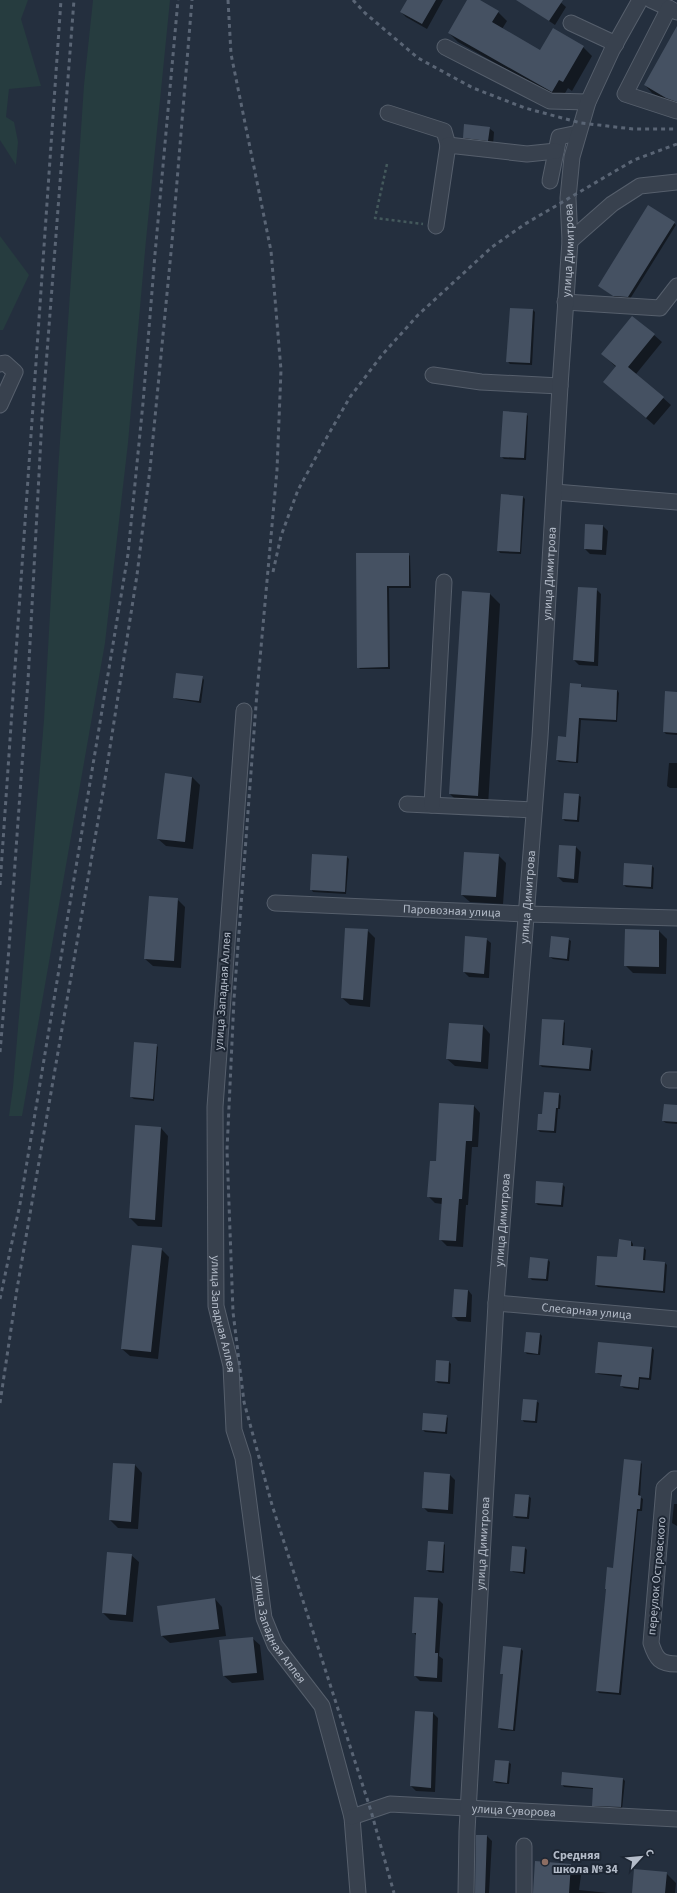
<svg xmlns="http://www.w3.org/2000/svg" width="677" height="1893" font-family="'Source Sans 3',sans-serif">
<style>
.green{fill:#263c3f}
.shadow{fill:#0007}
.building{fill:#455162}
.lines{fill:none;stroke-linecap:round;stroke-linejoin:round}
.minor-casing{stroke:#565f6c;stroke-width:17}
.path{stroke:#44595c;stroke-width:2.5;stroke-dasharray:3 3;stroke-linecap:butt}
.minor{stroke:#38414e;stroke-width:15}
.rail{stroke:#5a6575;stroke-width:3;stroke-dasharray:4 4;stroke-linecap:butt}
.education-dot{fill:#8d6e63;stroke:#1d2633;stroke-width:1.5}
.labels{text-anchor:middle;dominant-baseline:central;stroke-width:4;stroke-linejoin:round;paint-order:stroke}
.street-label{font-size:12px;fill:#b4bcc9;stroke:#1d2633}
.poi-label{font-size:12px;font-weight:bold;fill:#b4bcc9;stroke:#1d2633;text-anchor:start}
</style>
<rect width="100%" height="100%" fill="#242f3e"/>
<path class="green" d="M0,0H28L21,19L41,86L9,89L6,117L14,122L18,142L16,165L0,140Z
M93,0H170L146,240L128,443L105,643L22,1116H9L13,1087L44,720L58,471L84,85Z
M0,236L29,275L3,330H0Z"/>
<path class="shadow" d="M408,0H443L427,29L406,17L401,12Z
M469,0H478L498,12L507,21L502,29L541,52L583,47L592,56L572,91L568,88L561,100L458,42L449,33Z
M531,0H558L566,7L555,25L527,6Z
M677,45V106L652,93L645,85Z
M489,128L494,132L493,145L469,142L464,137Z
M674,223L676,225L630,299L616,298L599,286Z
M533,310L535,312L532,365L510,364L507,361Z
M654,335L662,342L636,374L671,405L654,425L612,389L616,367L602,354Z
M526,414L528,416L526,460L504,459L501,456Z
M523,497L525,499L521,554L500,553L498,550Z
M603,526L608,531L606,555L590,554L585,549Z
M357,554H408L410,556L411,588H389L390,669H360L358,667Z
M579,588L596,589L601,594L598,666L579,665L574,660Z
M490,594L500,604L488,806L460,804L450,794Z
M202,677L204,680L201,703L176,699L174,697Z
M580,685L583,688L617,690L619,693L617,722L581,720L578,763L559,762L557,760L567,738Z
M677,693V735L666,734L664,732Z
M669,763H677V788H670L667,786Z
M166,775L192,777L200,785L193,849L166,846L158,839Z
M578,795L581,797L579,822L565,821L563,819Z
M576,847L581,852L578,883L563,882L558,877Z
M498,855L506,863L503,904L470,902L462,895Z
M347,857L349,859L346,894L313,892L311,889Z
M625,864L652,866L654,868L653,889L626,887L624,885Z
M177,899L185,907L181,968L153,966L145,959Z
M367,930L375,938L370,1007L350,1005L342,998Z
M626,930L659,931L667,939L666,974L633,973L625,965Z
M486,939L491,943L489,978L469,977L464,972Z
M568,939L571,941L569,961L553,959L550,957Z
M563,1021L565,1023L564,1046L591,1049L593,1051L591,1071L542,1067L540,1065Z
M483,1026L490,1034L488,1069L455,1066L447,1059Z
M156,1045L158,1047L154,1101L134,1099L131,1097Z
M559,1094L561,1096L560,1109H558L556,1133L540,1132L538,1130L543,1115Z
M474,1106L480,1113L478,1147H472L468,1205H466L463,1247L447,1246L440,1239L442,1204L435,1203L428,1196L437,1162Z
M677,1106V1124L666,1123L663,1121Z
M161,1128L168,1136L162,1227L138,1226L130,1218Z
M562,1184L565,1187L563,1207L538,1205L536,1203Z
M631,1241L633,1244V1247L644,1248L646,1250L645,1261L665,1263L667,1265L665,1293L598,1287L596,1285Z
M161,1249L169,1257L158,1359L130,1356L122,1349Z
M548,1260L550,1262L548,1281L532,1280L530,1278Z
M468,1290L472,1295L471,1322L458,1321L453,1316Z
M540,1334L542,1336L540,1355L527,1354L525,1352Z
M652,1348L654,1350L651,1380L640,1379L639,1390L624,1388L621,1386L622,1377L598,1374L596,1372Z
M437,1362H449L451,1364L450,1384L438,1383L436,1381Z
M536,1401L539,1403L537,1423L524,1422L522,1419Z
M424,1415L446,1416L448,1418L447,1434L425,1432L423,1430Z
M640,1462L642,1464L640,1497L643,1499L642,1511H638L621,1695L599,1693L597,1690L614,1569Z
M135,1465L142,1473L138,1529L118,1528L110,1520Z
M450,1475L455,1480L453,1514L428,1512L423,1507Z
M528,1496L531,1498L529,1519L516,1518L514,1516Z
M674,1504H677V1526L672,1523Z
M443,1543L445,1545L444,1573L429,1572L427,1570Z
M525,1548L527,1550L525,1574L513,1572L511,1570Z
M131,1555L139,1562L133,1622L110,1620L103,1613Z
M215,1599L222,1607L226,1636L170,1643L162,1636L159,1607Z
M438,1599L443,1604L439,1656L443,1659L442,1682L420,1681L415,1676L417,1636L413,1632Z
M252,1638L260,1645L264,1680L232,1683L224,1676Z
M521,1649L523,1651L515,1731L501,1730L499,1728L504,1675L501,1673Z
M416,1712L433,1713L438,1718L435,1792L416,1791L411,1786Z
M508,1762L511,1764L509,1784L496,1783L494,1781Z
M623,1779L625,1781L622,1809L595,1807L593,1805L594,1789L564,1787L562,1784Z
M487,1836L492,1841L489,1893H475Z
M571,1865L581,1875L579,1890L608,1893H533Z
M666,1873L676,1883L675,1893H633Z"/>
<path class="building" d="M407,0H436L422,24L400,12Z
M467,0H480L499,11L492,22L540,50L553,28L584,46L563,82L559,80L552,92L448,33Z
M516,0H563L549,21Z
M677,26V102L666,98L644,85Z
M464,124L490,127L488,141L463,138Z
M648,205L675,222L628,297L613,296L598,286Z
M510,308L533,309L530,363L506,362Z
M632,316L655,334L628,367L664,397L646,418L603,382L616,366L601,354Z
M503,411L527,413L524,458L500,457Z
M501,494L523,496L520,552L497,551Z
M585,524L603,525L602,550L584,549Z
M356,553H409V586H387L388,667L357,668Z
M578,587L597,588L594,662L573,660Z
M462,591L490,593L478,796L449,794Z
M176,673L203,676L199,701L173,698Z
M570,683L581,684V687L617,690L616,720L579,718L576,762L556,760L558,736L566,737Z
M665,691L677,692V733L663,732Z
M165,773L192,777L185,842L157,839Z
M564,793L579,794L577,820L562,819Z
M559,845L576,846L574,879L557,877Z
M464,852L499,854L496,897L461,895Z
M312,854L347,856L345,892L310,890Z
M624,863L652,865L651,887L623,885Z
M149,896L178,898L174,961L144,959Z
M345,928L368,929L363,1000L341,998Z
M625,929L659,930V967L624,966Z
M465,936L487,938L484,974L463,972Z
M551,936L569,938L567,959L549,957Z
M542,1019L564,1020L562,1045L591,1048L589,1069L539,1065Z
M449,1023L483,1025L481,1062L446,1059Z
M134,1042L157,1044L153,1099L130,1097Z
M544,1092L559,1093L558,1108H556L554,1131L537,1130L538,1114H542Z
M439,1103L474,1105L472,1141H466L462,1199H459L456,1241L439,1240L442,1198L427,1197L430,1161H436Z
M664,1104L677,1105V1122L662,1121Z
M135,1125L161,1127L155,1220L129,1218Z
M536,1181L563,1183L561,1205L535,1203Z
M619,1239L631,1241V1246L644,1247L643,1260L665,1262L663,1291L595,1285L597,1256L617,1257Z
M132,1245L162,1248L151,1352L121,1349Z
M530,1257L548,1259L546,1279L528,1278Z
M454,1289L468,1290L466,1317H452Z
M526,1332L540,1333L538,1354L524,1352Z
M598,1342L652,1347L649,1378L639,1377L638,1388L620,1386L622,1375L595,1373Z
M436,1360L449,1361L448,1382L435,1381Z
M523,1399L537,1400L535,1421L521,1420Z
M423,1413L447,1415L445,1432L422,1430Z
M624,1459L641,1461L638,1495L641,1496L640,1509H637L619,1693L596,1691L606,1589H605L607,1567L613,1568Z
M113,1463L135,1464L131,1522L109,1520Z
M424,1472L450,1474L448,1510L422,1508Z
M515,1494L529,1495L527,1517L513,1516Z
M428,1541L444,1542L442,1571L426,1570Z
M512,1546L525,1547L523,1572L510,1571Z
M107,1552L132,1554L126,1615L102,1613Z
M414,1597L438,1598L435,1653H438L437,1678L414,1676L416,1633H412Z
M215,1598L219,1629L161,1636L157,1606Z
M253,1637L257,1673L223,1676L219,1640Z
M503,1646L521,1648L513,1730L498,1728L503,1674H500Z
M415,1711L433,1712L431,1788L410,1786Z
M495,1760L509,1761L507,1783L493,1781Z
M562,1772L623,1778L621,1807L592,1806L593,1788L561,1785Z
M476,1835H487L485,1893H475Z
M535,1861L571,1864L569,1893H533Z
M634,1869L667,1872L665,1893H632Z"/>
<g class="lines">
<defs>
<g id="minor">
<path d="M651,0L677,12"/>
<path d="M669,8L625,94L677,111"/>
<path d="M571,23L616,44"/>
<path d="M445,47L550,101L588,102"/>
<path d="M388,113L444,131L448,145"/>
<path d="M550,181L559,137L578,133"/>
<path d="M436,226L448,145L527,154L556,151"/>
<path d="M570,241L612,204L640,186L677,182"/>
<path d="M565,302L660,308L677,286"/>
<path d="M0,364L5,363L15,372L0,405"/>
<path d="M433,375L481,382L560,386"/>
<path d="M555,492L677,502"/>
<path id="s1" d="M244,711L215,1107L216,1306L231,1366L234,1430L243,1458L264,1618L275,1645L322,1706L352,1817L358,1893"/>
<path d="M407,804L534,810"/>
<path d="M432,805L444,582"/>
<path id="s2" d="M275,903L526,914L677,918"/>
<path d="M669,1080H677"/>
<path id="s3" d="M496,1303L677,1319"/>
<path d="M677,1479H674L664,1488L651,1643C656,1659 660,1664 677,1664"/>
<path id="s4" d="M352,1817L390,1804L677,1819"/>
<path id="s5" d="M466,1893L467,1831L496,1303L540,737L560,386L570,241L568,198L572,157L588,102L612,50L640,0"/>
<path d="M524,1893V1846"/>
</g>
</defs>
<use href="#minor" class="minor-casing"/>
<path class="path" d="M387,164L375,218L423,224"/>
<use href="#minor" class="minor"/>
<path class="rail" d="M228,0L231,54L271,251L281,370L277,470L257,692L234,999L227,1150L233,1312L244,1402L272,1505L371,1811L394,1893
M353,0L365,13L418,58L473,88L525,108L581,123L633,129H677
M273,572L281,536L298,490L327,437L350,397L382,355L418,315L492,247L525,224L634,160L677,144
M0,885L61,0
M0,1052L9,948L28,681L42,418L74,0
M0,1299L20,1204L128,554L143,403L155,254L178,0
M0,1403L17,1289L103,792L137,575L150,469L172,242L192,0"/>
</g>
<circle class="education-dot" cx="545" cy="1862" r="4"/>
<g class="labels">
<g class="street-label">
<text stroke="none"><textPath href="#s5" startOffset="1646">улица Димитрова</textPath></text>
<text stroke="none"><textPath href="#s5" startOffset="1322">улица Димитрова</textPath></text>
<text stroke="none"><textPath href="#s5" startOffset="998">улица Димитрова</textPath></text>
<text stroke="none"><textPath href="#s2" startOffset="177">Паровозная улица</textPath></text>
<text transform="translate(223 991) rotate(-86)">улица Западная Аллея</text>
<text stroke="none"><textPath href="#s5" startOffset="674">улица Димитрова</textPath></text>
<text stroke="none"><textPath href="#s3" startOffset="91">Слесарная улица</textPath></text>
<text stroke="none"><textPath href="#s1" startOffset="605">улица Западная Аллея</textPath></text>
<text stroke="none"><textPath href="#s5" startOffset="350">улица Димитрова</textPath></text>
<text transform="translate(657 1576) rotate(-85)">переулок Островского</text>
<text stroke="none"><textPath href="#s1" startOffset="929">улица Западная Аллея</textPath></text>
<text stroke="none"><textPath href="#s4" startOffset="164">улица Суворова</textPath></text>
</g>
<g class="poi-label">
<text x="553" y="1855">Средняя<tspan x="553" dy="14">школа № 34</tspan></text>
</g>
</g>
<g transform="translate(641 1857) rotate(63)" stroke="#1d2633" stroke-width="3" paint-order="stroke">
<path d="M0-3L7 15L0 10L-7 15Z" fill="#b4bcc9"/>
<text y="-6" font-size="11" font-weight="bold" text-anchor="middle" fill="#b4bcc9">С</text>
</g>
</svg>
